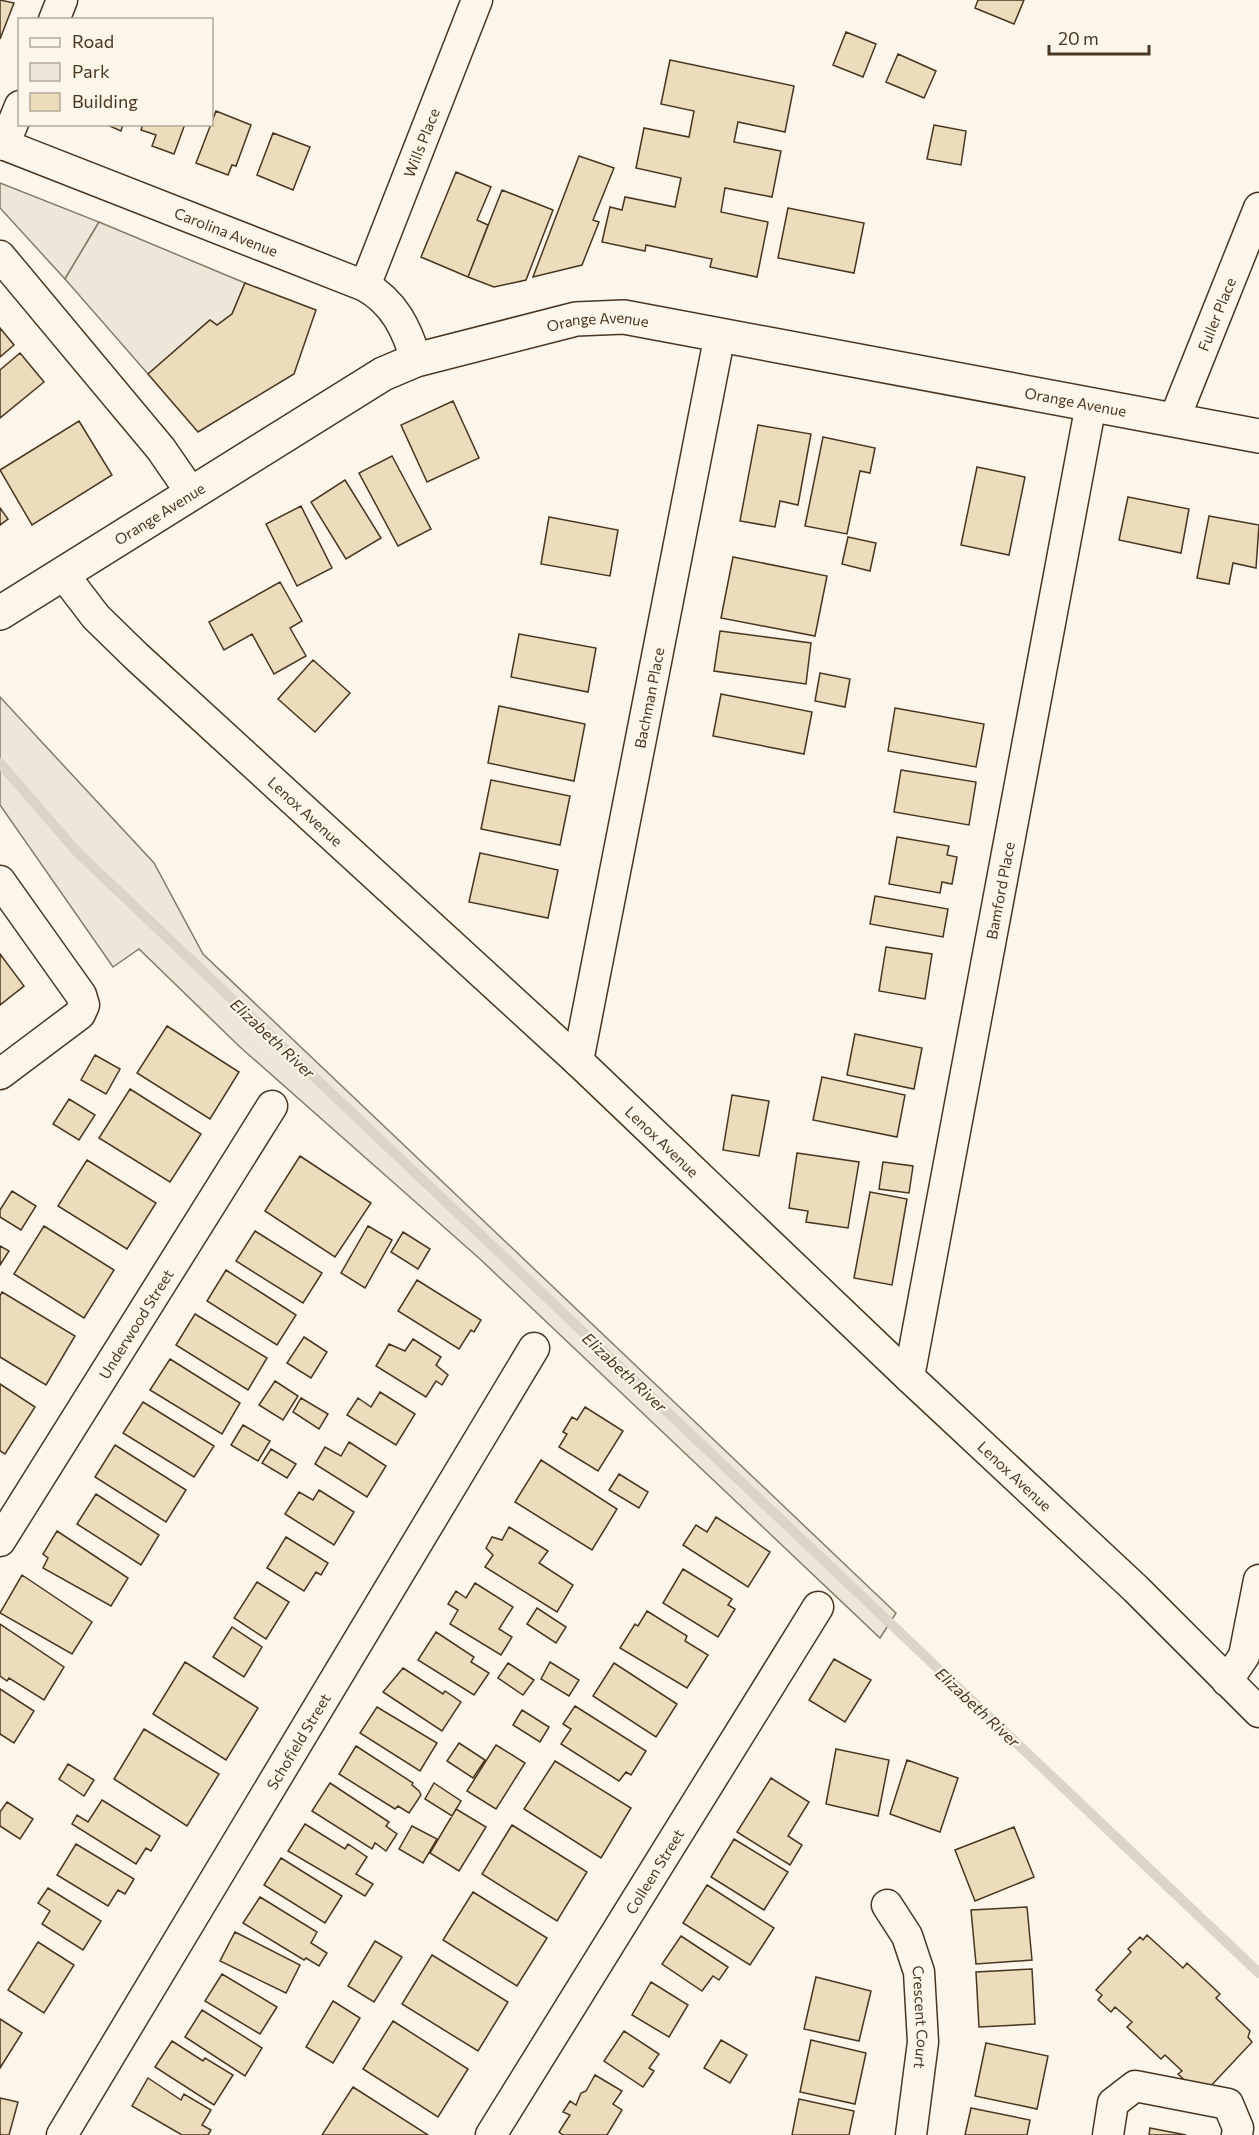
<svg xmlns="http://www.w3.org/2000/svg" width="1259" height="2135" font-family="Commissioner,sans-serif">
<style>
.green{fill:#ede6d9;stroke:#887966;stroke-width:1.5}
.parking{fill:#ede7d9;stroke:#887966;stroke-width:1.5}
.lines{fill:none;stroke-linecap:round;stroke-linejoin:round}
.stream{stroke:#dcd4c6;stroke-width:10}
.building{fill:#ecdcbc;stroke:#4a3520;stroke-width:1.5}
.street-casing{stroke:#4a3520;stroke-width:33}
.secondary-casing{stroke:#4a3520;stroke-width:36}
.street{stroke:#fbf6e9;stroke-width:30}
.secondary{stroke:#fbf6e9;stroke-width:33}
.labels{text-anchor:middle;dominant-baseline:central;stroke-width:4.5;stroke-linejoin:round;paint-order:stroke}
.street-label{font-size:15px;fill:#4a3520;stroke:#fbf6e9}
.water-label{font-size:16px;font-style:italic;fill:#4a3520;stroke:#fbf6e9}
</style>
<rect width="100%" height="100%" fill="#fbf6e9"/>
<path class="green" d="M0,183L99,222L65,279L0,208Z
M0,697L154,863L203,954L896,1613L880,1638L480,1259L240,1047L139,949L113,967L0,805Z"/>
<path class="parking" d="M99,222L245,283L232,314L217,325L210,320L148,374L65,279Z"/>
<g class="lines">
<path class="stream" d="M0,763L77,852L1259,1973"/>
</g>
<path class="building" d="M0,0L14,3L0,39Z
M978,0H1024L1014,24L975,8Z
M846,32L876,44L863,77L833,65Z
M898,54L936,71L924,98L886,82Z
M670,60L794,86L785,132L738,122L734,142L781,151L772,197L725,188L721,212L768,222L757,277L710,267L712,259L646,245L645,251L602,242L610,207L622,210L625,197L675,207L681,178L636,168L644,128L689,137L694,111L661,104Z
M216,111L251,125L236,166L232,165L228,175L196,163Z
M105,124H123L121,131Z
M143,124H185L174,154L152,146L156,135L141,130Z
M934,125L966,131L961,165L927,159Z
M273,133L310,147L293,190L257,175Z
M579,156L614,168L593,220L599,222L582,265L533,277Z
M456,172L491,187L477,220L488,225L468,277L421,257Z
M502,190L553,210L526,280L494,287L468,277Z
M788,208L864,223L854,273L778,258Z
M245,283L316,310L294,374L198,432L148,374L210,320L217,325L232,314Z
M0,328L14,345L0,357Z
M20,353L44,382L0,418V370Z
M453,401L479,458L427,482L401,425Z
M79,421L112,475L32,525L0,470Z
M758,425L811,434L798,505L780,501L775,527L740,521Z
M823,437L875,448L870,473L860,471L847,534L805,526Z
M392,456L431,529L398,546L359,473Z
M977,467L1025,477L1009,555L961,545Z
M345,480L381,538L346,559L311,502Z
M1128,497L1189,509L1181,553L1119,540Z
M301,506L332,568L297,586L266,524Z
M0,508L8,519L0,525Z
M1209,516L1259,525L1256,568L1233,563L1229,584L1197,578Z
M549,517L618,530L610,576L541,564Z
M848,537L876,543L870,571L842,564Z
M733,557L827,576L815,636L721,618Z
M280,582L302,621L290,628L306,656L274,674L252,634L224,650L209,622Z
M720,631L811,643L806,684L714,671Z
M519,634L596,648L588,692L511,677Z
M313,660L350,693L315,732L278,699Z
M820,673L850,679L845,707L815,701Z
M721,694L812,712L804,754L713,736Z
M499,706L585,724L574,781L488,763Z
M895,708L984,724L976,767L888,751Z
M901,770L976,782L969,825L894,812Z
M491,780L570,796L560,845L481,829Z
M897,837L949,846L947,855L957,857L952,884L942,882L940,893L889,884Z
M480,853L558,870L548,918L469,902Z
M875,896L948,909L943,937L870,924Z
M886,947L932,954L925,999L879,991Z
M0,954L24,986L0,1005Z
M167,1026L239,1072L210,1119L137,1073Z
M855,1034L922,1048L914,1089L847,1075Z
M95,1055L120,1069L106,1094L81,1080Z
M822,1077L905,1095L897,1137L813,1120Z
M130,1089L201,1134L170,1182L99,1138Z
M732,1095L769,1101L759,1156L723,1150Z
M69,1099L95,1115L79,1140L53,1124Z
M797,1153L859,1162L848,1228L806,1222L808,1211L789,1208Z
M300,1156L371,1203L335,1257L265,1211Z
M87,1160L156,1203L127,1249L58,1206Z
M883,1162L913,1166L909,1193L879,1189Z
M12,1191L36,1206L21,1230L0,1217V1210Z
M870,1192L907,1199L892,1285L854,1278Z
M44,1226L114,1270L84,1318L14,1274Z
M368,1226L392,1240L365,1288L341,1273Z
M255,1231L322,1273L303,1303L236,1261Z
M403,1232L430,1249L418,1269L391,1252Z
M0,1246L9,1251L0,1265Z
M226,1270L296,1315L277,1345L207,1301Z
M417,1280L481,1320L474,1332L471,1330L459,1349L398,1311Z
M2,1292L75,1336L46,1385L0,1357V1296Z
M195,1314L267,1358L248,1390L176,1345Z
M304,1337L327,1352L311,1378L287,1363Z
M413,1339L441,1357L436,1365L448,1375L442,1385L436,1381L426,1397L376,1366L389,1344L405,1351Z
M170,1359L240,1403L222,1434L150,1390Z
M275,1381L298,1396L283,1420L259,1405Z
M0,1384L35,1407L5,1454L0,1451Z
M380,1392L415,1414L396,1445L347,1415L358,1398L371,1407Z
M301,1398L328,1414L319,1429L293,1412Z
M143,1402L214,1446L194,1477L123,1433Z
M585,1407L623,1431L598,1471L559,1447L567,1434L563,1432L572,1417L577,1420Z
M243,1425L270,1441L258,1461L231,1445Z
M349,1442L386,1466L367,1497L315,1464L325,1447L341,1456Z
M115,1445L186,1490L166,1522L95,1477Z
M271,1449L296,1464L287,1478L262,1463Z
M541,1460L617,1509L592,1550L515,1502Z
M619,1474L648,1492L639,1508L609,1490Z
M319,1490L354,1512L334,1545L285,1514L299,1492L313,1500Z
M96,1494L159,1535L141,1565L77,1524Z
M716,1517L770,1552L748,1587L683,1545L696,1525L707,1532Z
M509,1527L548,1551L539,1563L573,1585L557,1612L485,1567L493,1555L486,1548L492,1537L502,1540Z
M57,1531L128,1578L111,1606L43,1568L48,1558L43,1554Z
M286,1537L328,1563L321,1575L316,1572L304,1591L267,1568Z
M683,1569L732,1599L728,1605L735,1609L718,1637L663,1603Z
M22,1575L92,1622L72,1654L0,1613Z
M257,1582L289,1602L266,1639L234,1618Z
M475,1583L513,1607L499,1629L512,1637L501,1655L450,1624L458,1610L448,1604L456,1591L466,1598Z
M537,1608L566,1627L556,1643L527,1624Z
M647,1611L687,1636L685,1641L708,1655L687,1688L620,1648L635,1624L638,1626Z
M0,1624L64,1667L44,1700L9,1678L7,1681L0,1676Z
M232,1627L262,1647L244,1677L213,1657Z
M436,1632L474,1657L471,1662L489,1673L474,1695L418,1660Z
M834,1659L871,1680L845,1722L809,1700Z
M185,1662L258,1708L226,1760L153,1714Z
M550,1662L579,1680L569,1696L541,1679Z
M508,1663L534,1680L523,1695L498,1678Z
M614,1663L677,1704L656,1737L593,1696Z
M403,1668L443,1694L445,1691L461,1702L442,1731L383,1692Z
M0,1689L34,1711L14,1743L0,1734Z
M575,1706L646,1751L631,1775L626,1772L619,1781L561,1744L571,1729L563,1724Z
M377,1707L437,1743L420,1771L360,1733Z
M522,1710L549,1727L540,1742L513,1725Z
M144,1729L219,1774L187,1826L114,1779Z
M459,1743L485,1760L473,1778L447,1761Z
M496,1745L525,1763L496,1809L467,1791Z
M356,1746L413,1783L412,1785L419,1791L421,1795L409,1813L398,1806L395,1809L339,1774Z
M836,1749L889,1760L878,1816L826,1804Z
M907,1760L958,1778L940,1832L890,1814Z
M555,1761L631,1808L601,1858L524,1809Z
M68,1764L94,1780L84,1796L59,1779Z
M771,1778L809,1802L788,1836L802,1845L790,1865L737,1832Z
M330,1783L389,1822L386,1826L397,1834L386,1851L375,1843L372,1849L312,1811Z
M434,1783L461,1801L452,1816L425,1799Z
M102,1800L160,1836L151,1851L146,1848L136,1864L72,1824L77,1815L88,1822Z
M7,1802L33,1819L20,1839L0,1826V1812Z
M456,1809L486,1827L459,1871L430,1853Z
M305,1824L345,1849L348,1844L367,1857L356,1874L373,1884L365,1896L288,1851Z
M512,1825L587,1872L557,1921L482,1874Z
M412,1826L437,1839L423,1863L399,1849Z
M1014,1827L1034,1877L975,1901L955,1850Z
M734,1839L788,1872L764,1910L711,1877Z
M76,1844L134,1879L125,1894L118,1890L108,1906L57,1875Z
M281,1858L342,1896L325,1923L264,1885Z
M707,1885L774,1928L750,1965L683,1923Z
M48,1888L101,1921L83,1950L42,1924L50,1911L38,1903Z
M473,1892L547,1938L517,1986L443,1940Z
M260,1897L317,1932L311,1943L327,1953L319,1966L306,1958L304,1960L243,1923Z
M1027,1907L1032,1960L976,1964L971,1910Z
M235,1932L300,1965L286,1993L220,1961Z
M1147,1935L1183,1968L1187,1963L1220,1994L1216,1998L1250,2031L1248,2037L1252,2042L1207,2090L1193,2088L1178,2074L1182,2071L1165,2055L1161,2059L1127,2027L1132,2022L1115,2007L1111,2012L1098,2000L1102,1995L1096,1990L1131,1952L1128,1949L1140,1937L1143,1940Z
M681,1936L728,1967L719,1980L713,1976L702,1991L662,1964Z
M375,1941L402,1957L374,2002L348,1986Z
M38,1942L74,1965L44,2013L8,1990Z
M432,1955L508,2002L478,2051L402,2004Z
M1032,1969L1035,2024L979,2027L976,1972Z
M222,1974L277,2007L260,2034L205,2001Z
M816,1977L871,1991L859,2041L804,2029Z
M651,1982L688,2005L669,2037L632,2015Z
M333,2001L360,2018L333,2063L306,2047Z
M202,2010L262,2048L245,2076L185,2037Z
M0,2019L22,2033L0,2068Z
M393,2021L468,2069L438,2117L363,2069Z
M624,2031L659,2054L649,2068L654,2071L643,2087L604,2061Z
M721,2040L747,2055L730,2083L704,2068Z
M811,2040L866,2053L855,2104L800,2092Z
M172,2041L203,2061L205,2058L233,2075L214,2105L155,2067Z
M986,2043L1048,2056L1037,2109L975,2096Z
M595,2075L622,2091L613,2104L622,2110L607,2135H563L559,2132L570,2115L563,2112L570,2101L576,2105L581,2093L586,2091Z
M148,2078L181,2100L184,2094L211,2110L202,2125L211,2130L208,2135H182L132,2106Z
M353,2087L428,2135H322Z
M0,2098L18,2102L9,2135H0Z
M799,2099L854,2111L849,2135H792Z
M971,2108L1030,2120L1027,2135H965Z
M1150,2128L1186,2135H1149Z"/>
<g class="lines">
<defs>
<g id="street">
<path d="M54,20L62,0"/>
<path id="s1" d="M0,143L365,286C394,302 407,329 416,360"/>
<path d="M4,145L20,106"/>
<path d="M0,256L161,449L192,494"/>
<path id="s2" d="M365,286L477,0"/>
<path id="s3" d="M1174,420L1259,208"/>
<path id="s4" d="M63,574L96,617L136,656L578,1061L909,1377L1136,1589L1259,1712"/>
<path d="M0,881L81,995L84,1005L80,1014L0,1074"/>
<path id="s5" d="M578,1061L720,334"/>
<path id="s6" d="M909,1377L1091,404"/>
<path id="s7" d="M0,1541L272,1106"/>
<path d="M1227,1681L1244,1656L1259,1580"/>
<path id="s8" d="M887,1905L907,1936L919,1972L923,2042L911,2135"/>
<path id="s9" d="M62,2135L534,1348"/>
<path id="s10" d="M491,2135L818,1607"/>
<path d="M1108,2135L1113,2103L1135,2086L1228,2104L1238,2128L1237,2135"/>
</g>
<g id="secondary">
<path id="s11" d="M0,613L383,374L416,360L576,319L624,317L1259,436"/>
</g>
</defs>
<use href="#street" class="street-casing"/>
<use href="#secondary" class="secondary-casing"/>
<use href="#street" class="street"/>
<use href="#secondary" class="secondary"/>
</g>
<g class="labels">
<g class="street-label">
<text stroke="none"><textPath href="#s2" startOffset="154">Wills Place</textPath></text>
<text stroke="none"><textPath href="#s1" startOffset="243">Carolina Avenue</textPath></text>
<text stroke="none"><textPath href="#s3" startOffset="114">Fuller Place</textPath></text>
<text stroke="none"><textPath href="#s11" startOffset="674">Orange Avenue</textPath></text>
<text stroke="none"><textPath href="#s11" startOffset="1160">Orange Avenue</textPath></text>
<text stroke="none"><textPath href="#s11" startOffset="188">Orange Avenue</textPath></text>
<text stroke="none"><textPath href="#s5" startOffset="370">Bachman Place</textPath></text>
<text stroke="none"><textPath href="#s4" startOffset="340">Lenox Avenue</textPath></text>
<text stroke="none"><textPath href="#s6" startOffset="495">Bamford Place</textPath></text>
<text stroke="none"><textPath href="#s4" startOffset="826">Lenox Avenue</textPath></text>
<text stroke="none"><textPath href="#s7" startOffset="256">Underwood Street</textPath></text>
<text stroke="none"><textPath href="#s4" startOffset="1312">Lenox Avenue</textPath></text>
<text stroke="none"><textPath href="#s9" startOffset="459">Schofield Street</textPath></text>
<text stroke="none"><textPath href="#s10" startOffset="310">Colleen Street</textPath></text>
<text stroke="none"><textPath href="#s8" startOffset="120">Crescent Court</textPath></text>
</g>
<g class="water-label">
<text transform="translate(273 1038) rotate(43)">Elizabeth River</text>
<text transform="translate(625 1372) rotate(43)">Elizabeth River</text>
<text transform="translate(978 1707) rotate(43)">Elizabeth River</text>
</g>
</g>
<rect x="18" y="18" width="195" height="108" fill="#fbf6e9" stroke="#b4a999" stroke-width="1.5"/>
<rect x="30" y="38" width="30" height="9" fill="#fbf6e9" stroke="#b4a999" stroke-width="1.5"/>
<text x="72" y="48" font-size="18" fill="#4a3520">Road</text>
<rect x="30" y="63" width="30" height="18" fill="#ede6d9" stroke="#b4a999" stroke-width="1.5"/>
<text x="72" y="78" font-size="18" fill="#4a3520">Park</text>
<rect x="30" y="93" width="30" height="18" fill="#ecdcbc" stroke="#b4a999" stroke-width="1.5"/>
<text x="72" y="108" font-size="18" fill="#4a3520">Building</text>
<path d="M1049 45v9h100v-9" fill="none" stroke="#4a3520" stroke-width="3"/>
<text x="1058" y="45" font-size="18" fill="#4a3520" stroke="#fbf6e9" stroke-width="4.5" paint-order="stroke">20 m</text>
</svg>
